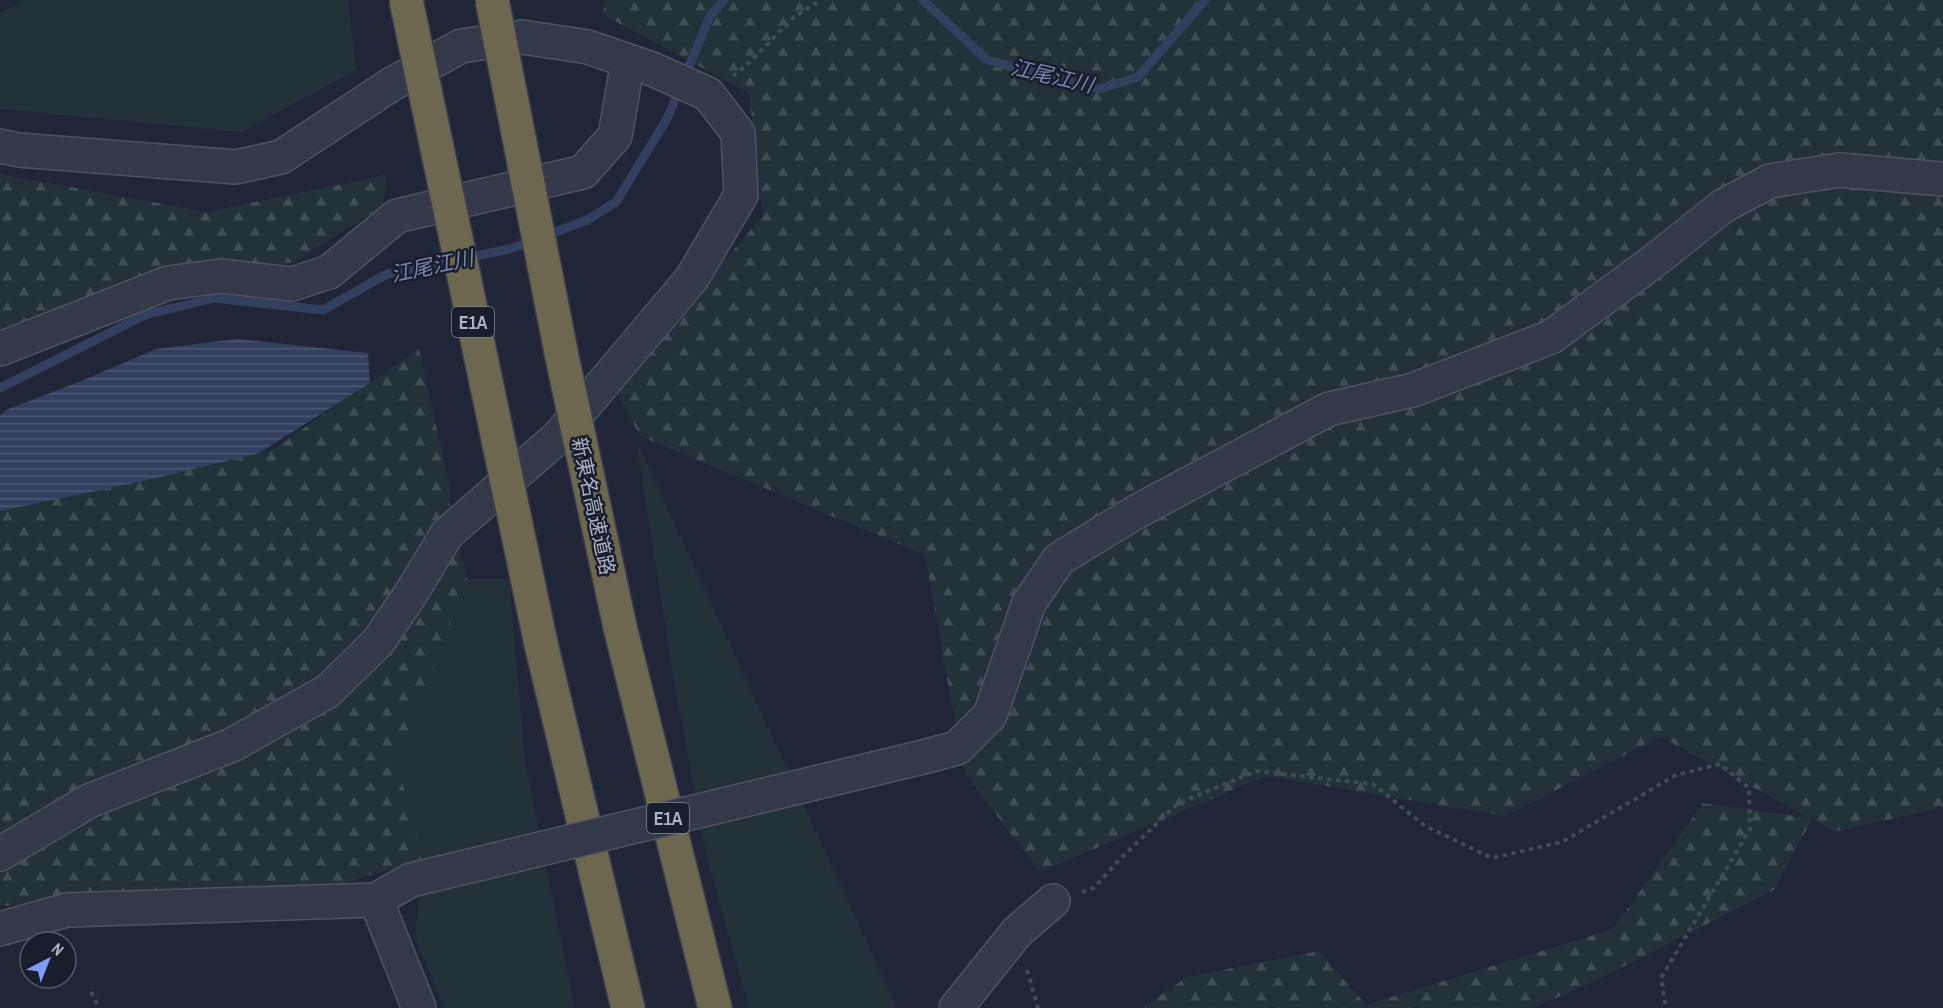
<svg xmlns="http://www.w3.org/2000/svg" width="1943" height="1008" font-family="'Archivo Narrow','Noto Sans JP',sans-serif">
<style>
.green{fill:#223238}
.forest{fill:url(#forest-firs)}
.water{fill:url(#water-rules)}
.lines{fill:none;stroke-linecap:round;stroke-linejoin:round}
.stream{stroke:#333f5f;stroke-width:9}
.minor-casing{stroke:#4e5362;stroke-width:36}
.highway-casing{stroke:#3b404f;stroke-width:36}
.path{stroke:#3c4e53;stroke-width:4;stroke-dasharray:4.5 4.5;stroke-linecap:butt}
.minor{stroke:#333948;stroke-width:33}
.highway{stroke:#6e6750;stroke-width:33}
.minor-bridge-casing{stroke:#4e5362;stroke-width:36;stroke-linecap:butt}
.highway-bridge-casing{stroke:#3b404f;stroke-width:36;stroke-linecap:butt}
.minor-bridge{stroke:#333948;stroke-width:33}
.highway-bridge{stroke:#6e6750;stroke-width:33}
.labels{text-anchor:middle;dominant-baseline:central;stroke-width:5;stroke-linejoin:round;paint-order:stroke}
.shield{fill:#191e2c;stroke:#818696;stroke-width:1.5}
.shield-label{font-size:18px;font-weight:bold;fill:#aeb3c4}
.street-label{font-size:20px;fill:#aeb3c4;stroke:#191e2c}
.water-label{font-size:21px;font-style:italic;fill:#7585ad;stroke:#191e2c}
</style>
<defs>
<pattern id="forest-firs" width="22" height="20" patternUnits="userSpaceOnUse" patternTransform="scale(1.5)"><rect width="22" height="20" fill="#223238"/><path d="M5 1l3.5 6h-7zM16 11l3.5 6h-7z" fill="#404d53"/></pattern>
<pattern id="water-rules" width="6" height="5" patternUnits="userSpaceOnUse" patternTransform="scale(1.5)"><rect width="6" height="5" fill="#333f5f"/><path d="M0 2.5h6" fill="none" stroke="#4e5874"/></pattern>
</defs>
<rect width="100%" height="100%" fill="#202637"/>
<path class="green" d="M24,0H348L356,70L242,132L0,109V13Z
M636,440L897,1008H749L706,853L673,675Z
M467,579H509L525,762L575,1008H445L415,939L423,859L388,769Z"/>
<path class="forest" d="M607,0H1943V807L1834,832L1812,819L1774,890L1597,980L1533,1008H1142L1187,977L1319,951L1366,1005L1613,929L1703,803L1810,818L1661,737L1505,816L1266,776L1040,872L964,772L925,555L640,436L614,388L763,216L749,93L602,14Z
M0,174L207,212L386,175L383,206L293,263L172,268L0,334Z
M419,349L450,487V508L467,579L397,763L423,859L324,889L0,906V511L153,479L272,450Z"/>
<path class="water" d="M237,339L368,353L370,383L259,453L153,479L0,511V416L6,410L81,381L156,349Z"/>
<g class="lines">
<path class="stream" d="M923,0L987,60L1099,89L1138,77L1205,0
M545,236L587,220L616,202L667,119L710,16L724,0
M0,388L145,315L214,298L323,310L387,274L510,249L532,241"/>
<defs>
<path id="minor" d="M0,146L19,150L236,167L281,157L392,84L461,46L522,37L588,47L652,69L708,94L738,133L741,195L692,278L558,437L447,534L410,595L378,642L328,691L232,745L89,801L0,854
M0,349L168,283L220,276L292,284L329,272L397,216L583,172L615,136L628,61
M923,757L957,748L990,715L1029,603L1059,559L1136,512L1329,409L1413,390L1551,337L1654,261L1723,206L1770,181L1839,170L1943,179
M376,900L419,1008
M0,929L67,910L376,900L411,880
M956,1008L1017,932L1053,901"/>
<path id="highway" d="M620,627L715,1008
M541,644L628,1008"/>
</defs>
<use href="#minor" class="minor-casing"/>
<use href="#highway" class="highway-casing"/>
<path class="path" d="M733,76L746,66L794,17L821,0
M1082,892L1094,888L1119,860L1177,804L1256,771L1373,784L1425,826L1492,858L1562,842L1676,775L1720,764L1749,788L1750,829L1661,978L1666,1008
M1027,970L1038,1008
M91,992L99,1008"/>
<use href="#minor" class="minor"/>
<use href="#highway" class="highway"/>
<defs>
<path id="minor-bridge" d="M411,880L923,757"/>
<path id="highway-bridge" d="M406,0L541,644
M492,0L562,357L620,627"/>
</defs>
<use href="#minor-bridge" class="minor-bridge-casing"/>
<use href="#highway-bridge" class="highway-bridge-casing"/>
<use href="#minor-bridge" class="minor-bridge"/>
<use href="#highway-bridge" class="highway-bridge"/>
</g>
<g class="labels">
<g class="shield">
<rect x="452" y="307" width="42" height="30" rx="4.5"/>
<rect x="647" y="803" width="42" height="30" rx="4.5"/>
</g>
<g class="shield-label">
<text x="473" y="322">E1A</text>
<text x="668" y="818">E1A</text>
</g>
<g class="street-label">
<text transform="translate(594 506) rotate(78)">新東名高速道路</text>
</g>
<g class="water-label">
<text transform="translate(1052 76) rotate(13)">江尾江川</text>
<text transform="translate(432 266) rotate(-12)">江尾江川</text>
</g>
</g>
<g transform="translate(48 960) rotate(42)"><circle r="28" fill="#191e2c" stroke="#555a69" stroke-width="1.5"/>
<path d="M0-4.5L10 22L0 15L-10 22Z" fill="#809cf7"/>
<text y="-9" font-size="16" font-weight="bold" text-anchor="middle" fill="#aeb3c4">N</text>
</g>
</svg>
